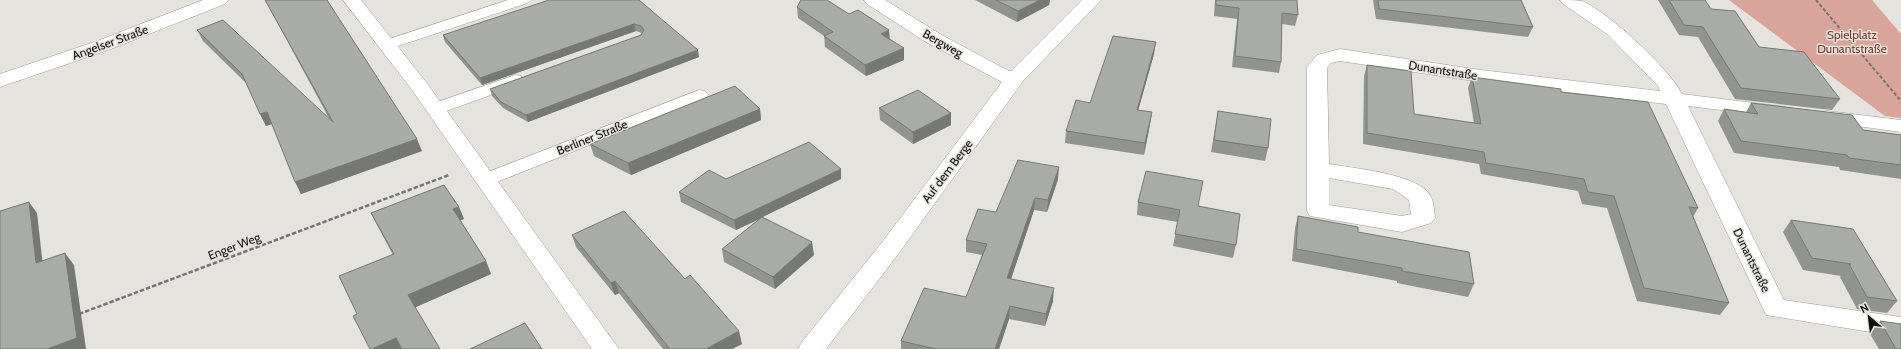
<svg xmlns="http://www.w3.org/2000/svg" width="1901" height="349" font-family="Cabin,sans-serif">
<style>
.green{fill:#d9a499}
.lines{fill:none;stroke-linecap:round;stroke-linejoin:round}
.service-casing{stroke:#9d9b97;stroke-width:1}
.minor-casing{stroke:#9d9b97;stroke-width:1}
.secondary-casing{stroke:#9d9b97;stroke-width:1}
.path-far1{stroke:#757472;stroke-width:2;stroke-dasharray:3.5 2;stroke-linecap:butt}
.path{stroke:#757472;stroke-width:2.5;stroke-dasharray:4.5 2;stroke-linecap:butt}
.service{fill:#fff;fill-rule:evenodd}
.minor{fill:#fff;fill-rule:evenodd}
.secondary{fill:#fff;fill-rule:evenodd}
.wall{fill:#91938f}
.shaded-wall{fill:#767874}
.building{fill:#a9aba6;stroke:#767874}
.labels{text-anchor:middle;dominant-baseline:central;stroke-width:3;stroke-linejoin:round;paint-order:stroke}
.park-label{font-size:12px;fill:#7a362a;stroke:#e4e3de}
.street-label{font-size:12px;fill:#121110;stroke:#e4e3de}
</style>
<rect width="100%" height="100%" fill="#e4e3de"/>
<path class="green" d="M1729,0H1872L1901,34V118L1885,116Z"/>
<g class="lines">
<defs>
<path id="service" d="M508,0H531L528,3L392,48L386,50L380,48L378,45L380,42Z
M515,75L521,76L523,80L521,84L441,113L435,114L429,113L426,109L429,105Z
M699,90L705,91L708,95L705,99L492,184L485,186L478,184L475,180L478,176Z"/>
<path id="minor" d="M343,0H361L426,82L619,349H592L412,90Z
M864,0H885L940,34L1009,71H1011L1082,0H1101L1023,81L899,253L826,349H798L802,342L883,241L1002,82L926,42L867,4Z
M1560,0C1566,0 1576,0 1582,1C1607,11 1670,69 1682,94L1786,107L1789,111L1786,115L1779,117L1688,106L1784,300L1901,317V337L1766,315L1666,104L1481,82L1340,61L1331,63L1327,68L1329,164C1351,168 1422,174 1431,197C1434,203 1434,211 1435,218L1431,223L1402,232L1310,216L1307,211V67L1317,55L1340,49L1481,70L1660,91L1658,86L1607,34L1563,4ZM1329,178L1393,189L1409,200L1411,214L1402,216L1329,205Z
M1827,111L1901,120V132L1820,121L1817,117L1820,113Z"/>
<path id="secondary" d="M203,0H228L225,4L111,49L0,87V74L97,41Z"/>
</defs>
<use href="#service" class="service-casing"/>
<use href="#minor" class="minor-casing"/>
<use href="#secondary" class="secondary-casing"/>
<path class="path-far1" d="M1816,0L1901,101"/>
<path class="path" d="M79,314L449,175"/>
<use href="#service" class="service"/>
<use href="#minor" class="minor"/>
<use href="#secondary" class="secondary"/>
</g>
<path class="wall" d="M265,0H327L422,151L301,194L272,124L266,126L247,84L203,41L197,30L330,120Z
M639,0L699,57L528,122L503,108L492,96L490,89L641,35L642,33L636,31L482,85L445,42L443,35Z
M975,0H1050L1049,5L1017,22Z
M1215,0H1297L1298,15L1295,26L1282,24L1281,62L1279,73L1232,67L1237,19L1214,16Z
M1373,0H1521L1533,27L1528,37L1376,19Z
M1658,0H1705L1711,9L1759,47L1840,99L1832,110L1735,99L1698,37L1679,35Z
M797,7L890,39L904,48V60L866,76L825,47L824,36L798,18Z
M1154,54L1138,110L1152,112L1150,124L1144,155L1065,143L1066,131L1090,103Z
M1367,65L1414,114L1474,123L1468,88L1472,77L1561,92L1698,208L1693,217L1729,303L1720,315L1637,301L1607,208L1582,204L1578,191L1481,174L1479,164L1363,144L1364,76Z
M1751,103L1863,130L1901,135V179L1840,170L1839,167L1734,153L1718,121L1724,109L1746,112Z
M879,108L951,113V125L913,144L880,120Z
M760,109L761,120L631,175L594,156L590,144Z
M1218,111L1268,148L1265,161L1211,152Z
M726,179H841L762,217L814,255L775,289L724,262L722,249L760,219L736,230L681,202L679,192Z
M1058,179L1047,212L1034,210L1011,279L1053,301L1045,326L1009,319L999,349H901V341L966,297L982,255L966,252V240L996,212Z
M1138,202L1198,206L1236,245L1233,258L1173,246L1178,222L1137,215Z
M459,207L464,219L460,220L486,261L491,274L415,307L440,349H370L357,314L393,255L377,225L371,213Z
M1298,216L1358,232L1474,284L1468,297L1397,283V281L1292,261L1295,228Z
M1791,220L1853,229L1897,301L1887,313L1857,309L1840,277L1841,276L1803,270L1783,232Z
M572,235L742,344L732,349H663L619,293L615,295L576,247Z
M1880,321L1901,349H1879L1870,334Z"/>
<path class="shaded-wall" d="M1040,0H1050L1049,5L1017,22L1018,11Z
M634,24L636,31L482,85L480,78Z
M889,30L890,41L881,34Z
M1156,42L1154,54L1135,122L1137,110Z
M904,48V60L866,76L865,65Z
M698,50L699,57L528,122L526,115Z
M760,109L761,120L631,175L628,163Z
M267,112L272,124L266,126L260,114Z
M1152,112L1150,124L1144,155L1145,143Z
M951,113V125L913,144V132Z
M417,139L422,151L301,194L295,182Z
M1059,167L1058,179L1047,212L1048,200Z
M841,169V179L736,230L734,220Z
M1035,198L1034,210L1007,291V278Z
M29,202L37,213L44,275L36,263Z
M459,207L464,219L458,221L453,209Z
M812,242L814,255L775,289L773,277Z
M65,253L74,265L86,349H47Z
M486,261L491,274L414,308L408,295Z
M615,281L619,293L615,295L611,283Z
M1054,288L1053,301L1045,326L1046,314Z
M1010,306L1009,319L999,349H995Z
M739,331L742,344L732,349H706Z
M396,338L401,349H372Z"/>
<path class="building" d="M265,0H327L417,139L295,182L267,112L260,114L242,74L197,30L223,20L333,122Z
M549,0H639L698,50L526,115L501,102L490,89L641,35L644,30L641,26L634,24L480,78L443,35Z
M801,0H827L849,14L858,10L889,30L881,34L904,48L865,65L824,36L833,32L797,7Z
M996,0H1040L1018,11Z
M1216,0H1297L1298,15L1282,13L1281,62L1235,56L1239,8L1216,5Z
M1378,0H1521L1533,27L1379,9Z
M1669,0H1705L1711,9L1735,11L1759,47L1804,52L1840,99L1741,88L1703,27L1684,25Z
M1113,36L1156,42L1137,110L1152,112L1145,143L1066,131L1076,100L1090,103Z
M1367,65L1411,71L1414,114L1481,124L1472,77L1561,89V92L1648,102L1698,208L1689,207L1729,303L1644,288L1614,196L1588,192L1584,179L1486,163L1484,152L1367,133Z
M735,86L760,109L628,163L590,144Z
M918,90L951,113L913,132L879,108Z
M1751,103L1852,115L1863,130L1901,135V165L1849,158L1847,155L1741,141L1724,109L1758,114Z
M1218,111L1271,119L1268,148L1214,140Z
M809,142L841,169L734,220L679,192L709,170L726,179Z
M1018,160L1059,167L1048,200L1035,198L1007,278L1054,288L1046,314L1010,306L995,349H936L901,341L924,288L966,297L987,244L966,240L978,209L996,212Z
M1146,171L1203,181L1198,206L1240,214L1236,245L1175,234L1180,210L1138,202Z
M444,185L459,207L453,209L486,261L408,295L440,349H402L396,338L372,349H370L353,316L357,314L339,276L394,254L371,213Z
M29,202L36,263L65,253L77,338L47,349H0V211Z
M624,211L685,279L690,275L739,331L706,349H670L615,281L611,283L572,235Z
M1298,216L1358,227V232L1469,252L1474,284L1402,271V268L1296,249Z
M762,217L812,242L773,277L722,249Z
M1791,220L1853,229L1897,301L1867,297L1849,264H1851L1812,258Z
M1880,321L1901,324V349H1896Z
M525,323L542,349H470Z"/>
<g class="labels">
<g class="park-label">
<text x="1852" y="34">Spielplatz<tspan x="1852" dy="14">Dunantstraße</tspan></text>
</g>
<g class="street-label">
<text transform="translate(110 42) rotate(-20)">Angelser Straße</text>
<text transform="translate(943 43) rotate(29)">Bergweg</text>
<text transform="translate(1443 70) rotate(9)">Dunantstraße</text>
<text transform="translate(592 137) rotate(-22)">Berliner Straße</text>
<text transform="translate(947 171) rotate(-53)">Auf dem Berge</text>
<text transform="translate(234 246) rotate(-21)">Enger Weg</text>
<text transform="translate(1752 260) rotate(64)">Dunantstraße</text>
</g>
</g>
<g transform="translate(1869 317) rotate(332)" stroke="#e4e3de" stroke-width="3" paint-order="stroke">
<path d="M0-3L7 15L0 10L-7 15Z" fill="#121110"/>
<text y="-6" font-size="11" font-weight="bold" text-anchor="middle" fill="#121110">N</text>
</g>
</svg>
